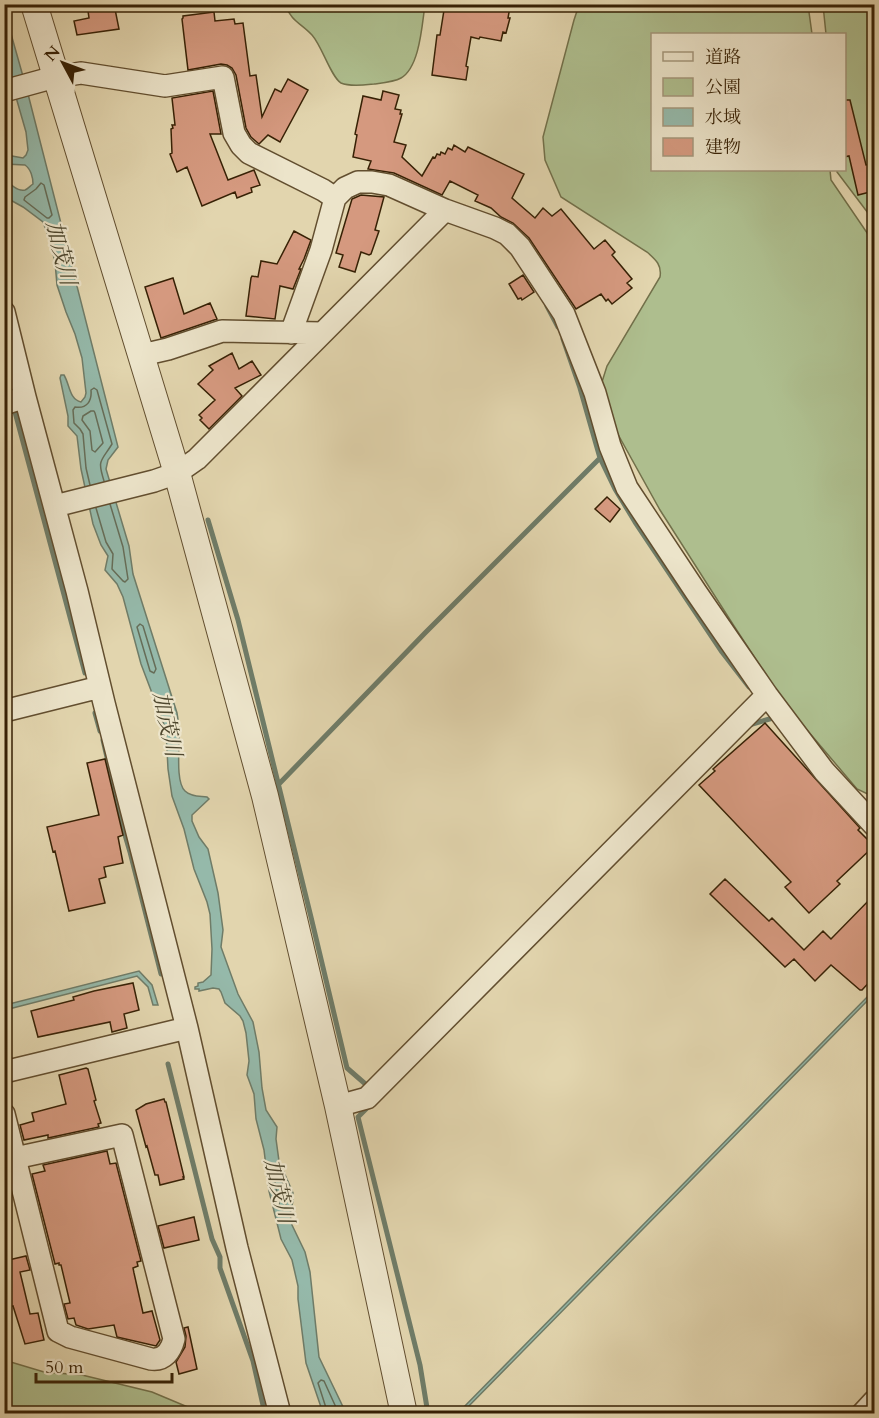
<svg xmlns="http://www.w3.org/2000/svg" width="879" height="1418" font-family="Cardo,'Noto Serif JP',serif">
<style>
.green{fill:#aebe8e;stroke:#72704a;stroke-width:1.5}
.water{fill:#95b9aa;stroke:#6f7c68;stroke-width:1.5}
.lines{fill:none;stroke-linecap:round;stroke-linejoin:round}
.shore{stroke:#666d58;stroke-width:1.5}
.stream{stroke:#6f7c68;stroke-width:5}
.building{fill:#d5997f;stroke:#372105;stroke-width:1.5}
.minor-casing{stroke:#624e2f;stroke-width:24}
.tertiary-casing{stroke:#624e2f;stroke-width:28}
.minor{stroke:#ece4ca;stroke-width:21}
.tertiary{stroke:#ece4ca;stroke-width:26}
.labels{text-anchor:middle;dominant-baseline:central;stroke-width:4.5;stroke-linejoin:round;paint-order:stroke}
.water-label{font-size:22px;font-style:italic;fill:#4e472e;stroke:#ece4ca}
</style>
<rect width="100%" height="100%" fill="#e2d5ae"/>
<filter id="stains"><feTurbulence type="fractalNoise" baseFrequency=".00333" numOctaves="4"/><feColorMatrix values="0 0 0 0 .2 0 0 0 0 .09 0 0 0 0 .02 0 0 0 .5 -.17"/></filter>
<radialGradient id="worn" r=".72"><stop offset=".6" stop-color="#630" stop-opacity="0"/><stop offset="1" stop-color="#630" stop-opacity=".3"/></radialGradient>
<path class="green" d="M285,5H425C422,24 420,67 401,78C394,82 382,83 374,84C364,85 350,87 341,83C331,77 322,46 312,35C301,23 292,22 285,5Z
M579,5H808L812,34H652V170H830L831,180L874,243V797L857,789L785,704L734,626L660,510L610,420L601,385L607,366L660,277C662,265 656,260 647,252L561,197L545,160L543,137L574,20Z
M823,5H874V221L837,172V170H844V34H826Z
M4,1360L44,1372L82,1375L152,1392L202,1413H5Z"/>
<path class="water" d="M4,9L28,94L118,447L108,460L106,469L129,546L133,574L177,713C178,719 179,725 179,731C180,745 175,782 185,791C191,797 200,796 207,797L209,799L192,815V821L199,837L208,849L218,893L223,930L221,947L238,994L253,1022L259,1052L262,1088L266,1110L277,1127L276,1139L279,1161L293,1193V1201L290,1214L292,1225L305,1252L310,1272L319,1357L346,1413H323L306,1363L298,1299V1286L292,1260L281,1239L269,1191L264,1150L256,1119L254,1094L247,1075L249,1061L246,1033L243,1021L240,1016L225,1003L221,992L219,989L213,988L199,991V989H195V987L198,986V983L203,982L211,975L212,949L210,914L207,902L194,869L184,829L172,796L168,769L166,730L141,664L123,597L117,584L105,570L108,556L101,545L93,524L81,469L77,436L68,426V416L60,378L61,375H64C70,385 69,399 81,402L85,397L86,393L82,358L75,334L66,312L57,285L55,262L50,241L43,222L23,207L5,197V178C8,183 18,192 25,190C28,189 30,186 33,184C33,178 31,169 25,165L5,164V151L12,156L23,158L26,155L28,150L26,132L5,59Z
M139,971L152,985L158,1005H153L148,987L137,976L5,1010V1005Z
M874,990V994L462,1413H458Z"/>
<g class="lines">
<path class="shore" d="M41,183L44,185L52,215L49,218H47L24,200L25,197L36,189Z
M91,411H94L95,413L103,443L95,452L92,450L90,431L82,420L83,416Z
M90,485L86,468L83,434L80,429L74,423L73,410L75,407C87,409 92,401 91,390L94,388L97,390L112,444C101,462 97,459 104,481
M96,508L106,542L113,554L112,569L123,581L125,582L128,579L123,547L110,504
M140,624L143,626L156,669L154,673L150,671L137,627Z
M277,1175C286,1184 290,1199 283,1210L280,1208L274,1177Z
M328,1414L318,1383L321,1380L324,1381L339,1414"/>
<path class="stream" d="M547,306L558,327
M563,339L580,388L600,458L615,489L635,522L722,652L749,687
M4,369L7,379
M15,412L85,673
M208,520L238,620L311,917L347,1068L370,1088
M95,713L100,731
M749,725L773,718
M103,740L125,835L130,852L161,974
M278,785L425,633L600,458
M168,1064L212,1239L220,1257V1268L253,1361L265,1414
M371,1104L358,1117L420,1365L428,1414"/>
</g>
<path class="building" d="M87,4H114L119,29L77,35L74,21L89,18Z
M445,4H502L510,7L508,18H510L506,33L503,32L501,41L480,37L479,39L471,37L466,66L468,67L466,80L432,75L437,35H440Z
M214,12L215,21L234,19L235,24L243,23L250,76L256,75L262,117L275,89L281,92L288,79L308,90L280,142L268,135L259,144L251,137L246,128L236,75L232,68L227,65L221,64L188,70L182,19L183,18V16Z
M213,91L221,134H210L228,180L254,170L260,185L251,188L252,192L237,198L235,192L202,206L187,167L177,172L170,154L172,153L171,129L173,128L172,125H175L172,98Z
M383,91L399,95L395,109L401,110L400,114H402L394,142L406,145L402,157L422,176L433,157L435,158L437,154L440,155L441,152L445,154L448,148L452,150L454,145L465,152L468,147L524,174L512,198L535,218L543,208L552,216L561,209L594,249L605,240L615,252L612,255L632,279L627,283L632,288L612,304L608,299L606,301L601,294L576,309L529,238L513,223L501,217L491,208L475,201L478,195L450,181L442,195L394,173L368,169L371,161L353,157L357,135L355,134L363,96L381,100Z
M844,100H850L866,165L873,164L874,171V191L858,195L849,156L844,157Z
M361,195L384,197L375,230L379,231L371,254L369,255L361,252L355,272L339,267L343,255L336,253L352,199Z
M294,231L311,240L304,259L299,269H301L293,289L280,286L275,319L246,316L251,278L252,276L258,277L261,261L277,264Z
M523,275L534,292L522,300L521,298L518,299L509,284Z
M173,278L184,314L210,303L217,319L161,338L145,287Z
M232,353L239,369L252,361L261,375L235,388L242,396L209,429L200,420L202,418L199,415L215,400L198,384L213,370L209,366Z
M607,497L620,509L610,522L595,509Z
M765,723L860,828L858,830L874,846L837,881L840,884L809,913L785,887L791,882L699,785L715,771L713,769Z
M105,759L123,835L118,837L123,863L104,867L106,877L99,879L105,903L69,911L55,851L53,852L47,827L99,815L87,763Z
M725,879L769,921L772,918L804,950L823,931L831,939L874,895V977L862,990H860L831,965L815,981L794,959L785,967L710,894Z
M133,983L139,1010L124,1014L127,1028L112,1032L110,1022L38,1037L31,1011L74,1000L73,997L94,991Z
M86,1068L88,1069L96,1100L94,1101L101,1123L98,1124L99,1127L48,1138V1135L24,1140L20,1125L34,1121L32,1113L66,1104L59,1075Z
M164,1099L165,1102H166L184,1177H183L184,1179L160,1185L158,1175H155L147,1146L146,1147L136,1110L146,1104Z
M107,1151L110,1164L116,1163L141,1261L137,1262L138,1266L133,1268L134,1273L143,1313L152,1311L160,1340L156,1346L117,1337L114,1325L88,1329L76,1325L74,1318L68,1319L64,1304L70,1303L61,1265H59V1263L55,1264L32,1174L45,1171L43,1165Z
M194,1217L199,1240L164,1248L158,1226Z
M26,1256L30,1270L20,1272L30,1314L38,1313L44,1340L25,1344L13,1306L4,1308V1261Z
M188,1327L197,1369L179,1374L176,1362L185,1347L186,1336L184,1328Z"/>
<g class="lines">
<defs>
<path id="minor" d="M4,91L55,77L81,73L165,86L223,77L234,133L241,145L249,153L323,190L335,198L345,188L358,182H372L389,185L445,210L495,228L507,234L520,247L564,314L595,393L610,446L627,488L696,592L767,695L824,771L874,825
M4,312L25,397L77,591L104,703L187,1028L237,1248L280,1414
M291,333L321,250L335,198
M142,355L168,349L222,331L322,333
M4,404L25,397
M55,506L154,481L177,473L197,459L445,210
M4,711L100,687
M4,1072L187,1028
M338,1106L367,1098L767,695
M4,1114L58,1331L70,1337L151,1359C164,1361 171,1351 174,1339L122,1135L15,1158L4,1161
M862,1414L874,1401"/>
<path id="tertiary" d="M34,4L177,473L265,796L338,1106L404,1414"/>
</defs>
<use href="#minor" class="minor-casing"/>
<use href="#tertiary" class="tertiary-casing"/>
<use href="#minor" class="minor"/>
<use href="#tertiary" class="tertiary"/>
</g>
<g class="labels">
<g class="water-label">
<text transform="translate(61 253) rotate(76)">加茂川</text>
<text transform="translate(167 724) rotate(78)">加茂川</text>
<text transform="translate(279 1191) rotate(77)">加茂川</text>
</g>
</g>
<rect width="879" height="1418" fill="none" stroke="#e2d5ae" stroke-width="24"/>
<rect x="6" y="6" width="867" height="1406" fill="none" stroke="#372105" stroke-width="3"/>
<rect x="12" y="12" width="855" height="1394" fill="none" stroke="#372105" stroke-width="1.5"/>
<rect x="651" y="33" width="195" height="138" fill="#ece4ca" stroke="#a4967b" stroke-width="1.5"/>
<rect x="663" y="52" width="30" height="9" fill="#ece4ca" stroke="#a4967b" stroke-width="1.5"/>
<text x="705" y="63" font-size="18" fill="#372105">道路</text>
<rect x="663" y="78" width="30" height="18" fill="#aebe8e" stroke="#a4967b" stroke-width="1.5"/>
<text x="705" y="93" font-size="18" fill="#372105">公園</text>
<rect x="663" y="108" width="30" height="18" fill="#95b9aa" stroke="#a4967b" stroke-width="1.5"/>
<text x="705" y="123" font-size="18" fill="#372105">水域</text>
<rect x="663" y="138" width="30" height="18" fill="#d5997f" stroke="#a4967b" stroke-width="1.5"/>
<text x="705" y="153" font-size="18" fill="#372105">建物</text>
<g transform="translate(63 63) rotate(311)" stroke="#ece4ca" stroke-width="4.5" paint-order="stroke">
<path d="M0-4.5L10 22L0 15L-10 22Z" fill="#372105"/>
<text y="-9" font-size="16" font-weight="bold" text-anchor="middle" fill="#372105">N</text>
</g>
<path d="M36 1373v9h136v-9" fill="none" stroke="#372105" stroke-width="3"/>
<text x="45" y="1373" font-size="18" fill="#372105" stroke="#ece4ca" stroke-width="4.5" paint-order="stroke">50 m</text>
<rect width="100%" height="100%" filter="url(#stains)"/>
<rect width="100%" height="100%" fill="url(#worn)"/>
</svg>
